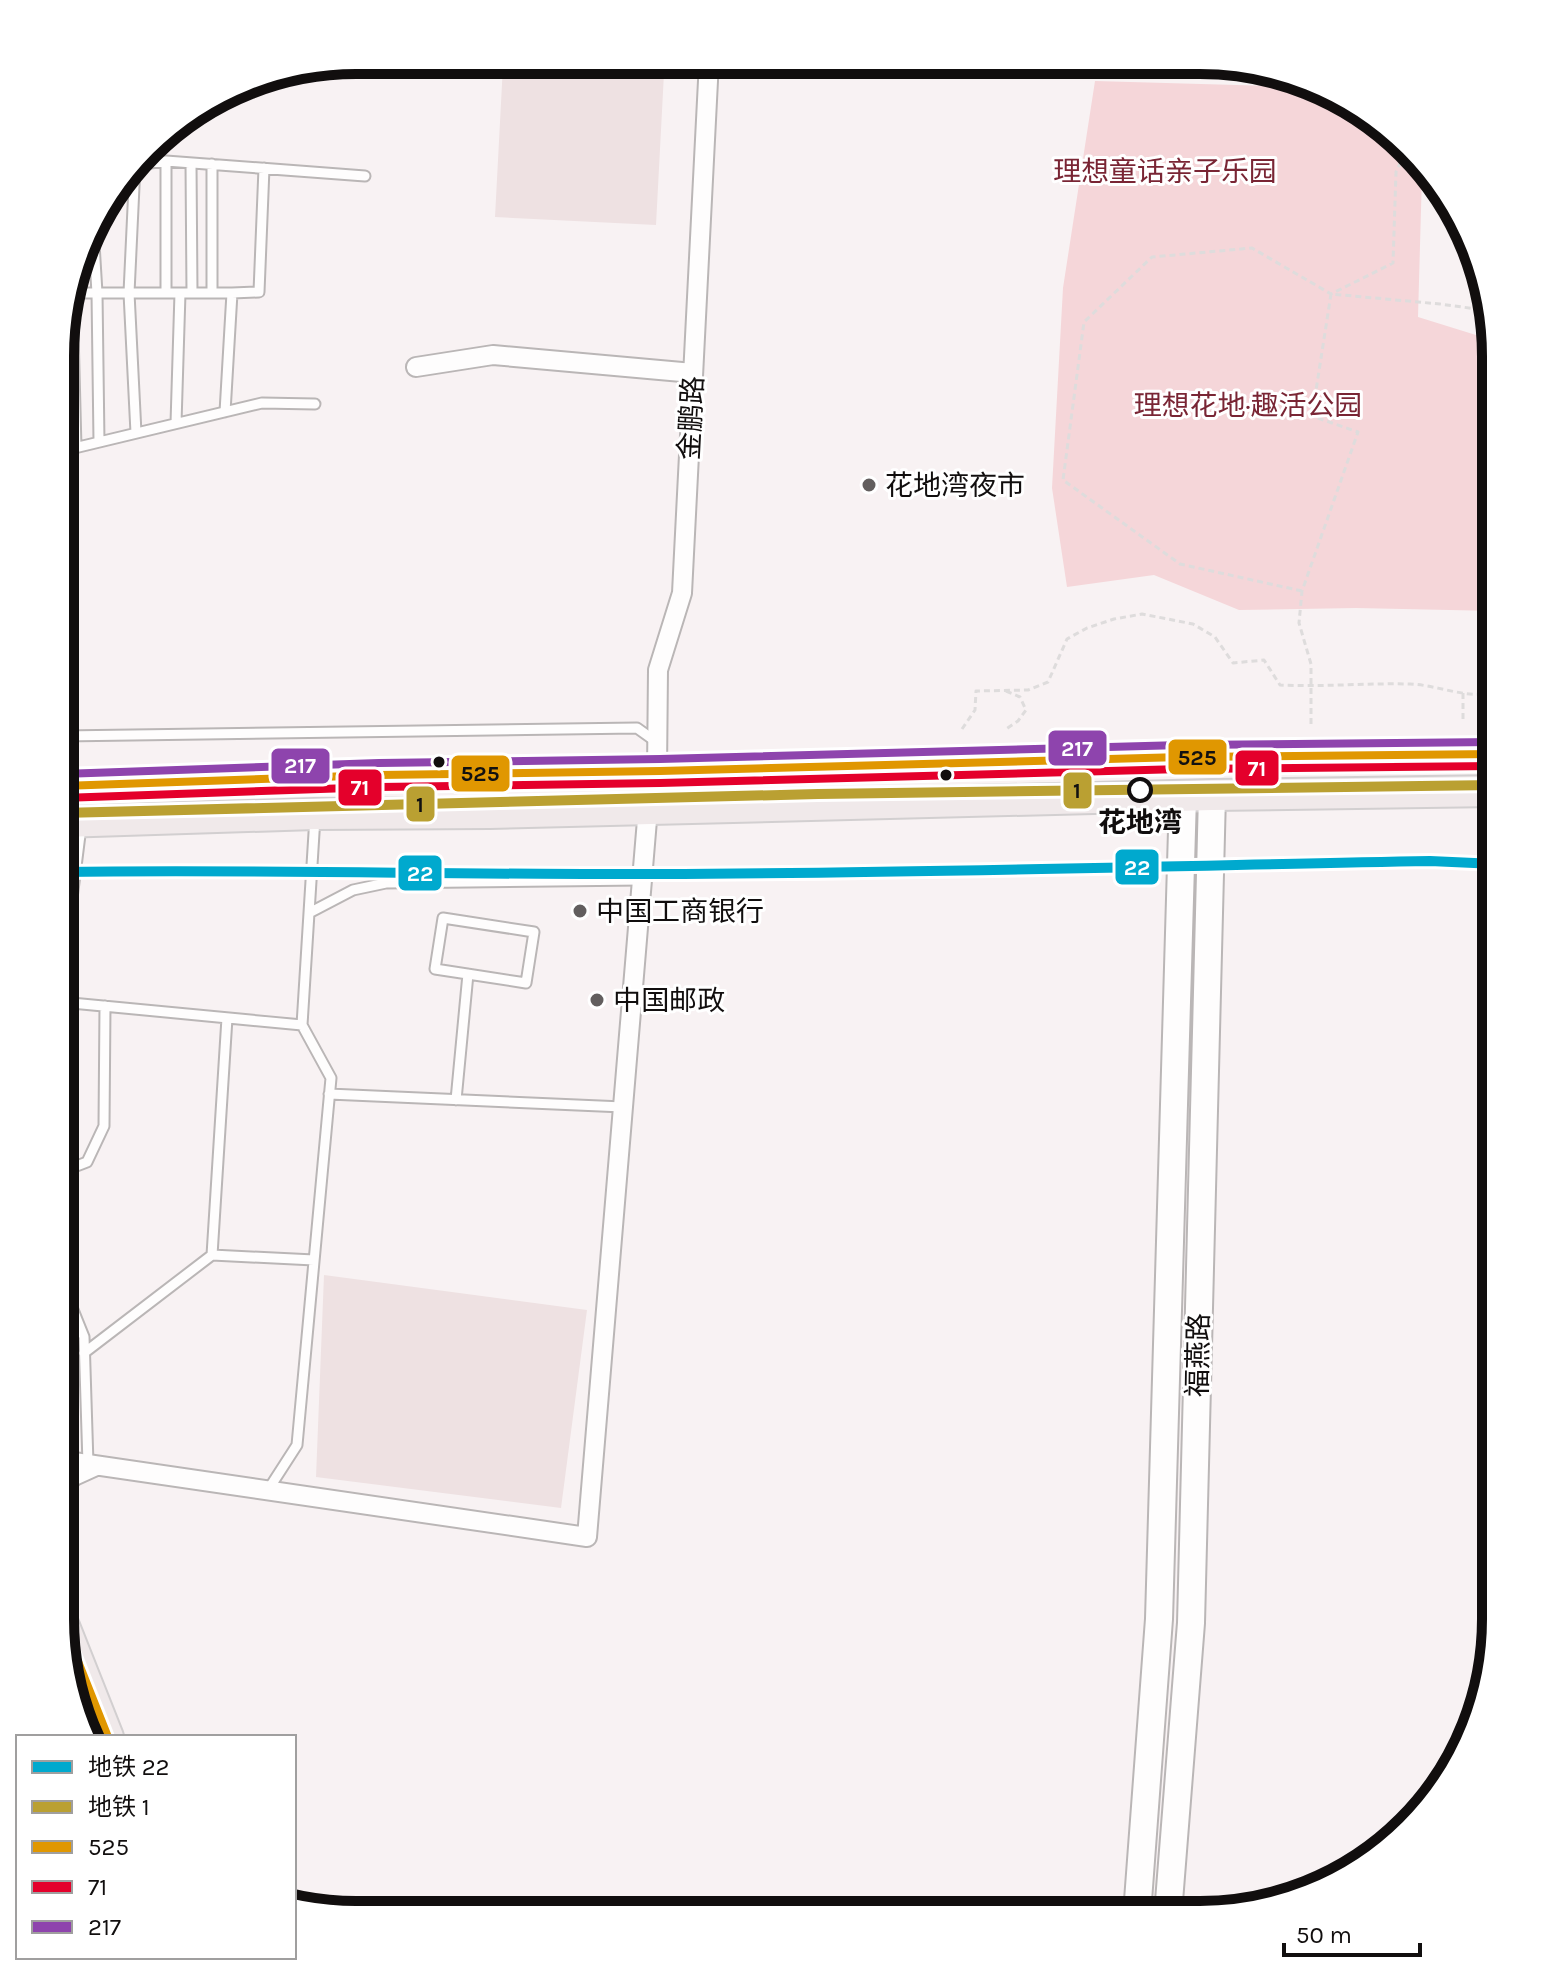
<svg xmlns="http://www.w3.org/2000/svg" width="1556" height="1975" font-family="Karla,'Noto Sans SC',sans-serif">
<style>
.built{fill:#eee1e2}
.green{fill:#f5d6d9}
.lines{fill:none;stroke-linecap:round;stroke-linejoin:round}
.lane-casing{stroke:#bab6b6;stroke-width:13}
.street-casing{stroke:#bab6b6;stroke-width:22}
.secondary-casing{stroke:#bab6b6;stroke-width:30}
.primary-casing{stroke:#d2cfd0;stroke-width:34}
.path{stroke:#dedcdc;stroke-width:3;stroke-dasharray:6 4;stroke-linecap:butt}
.lane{stroke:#fefdfd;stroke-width:9}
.street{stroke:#fefdfd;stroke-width:18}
.secondary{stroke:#fefdfd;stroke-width:26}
.primary{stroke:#f0e9ea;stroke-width:30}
.bus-1-casing{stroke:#fff;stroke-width:14}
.bus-2-casing{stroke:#fff;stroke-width:14}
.bus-3-casing{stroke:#fff;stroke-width:14}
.bus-1{stroke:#e09701;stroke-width:8}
.bus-2{stroke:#e4002b;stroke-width:8}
.bus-3{stroke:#8e44ad;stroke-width:8}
.metro-1-casing{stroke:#fff;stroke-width:16}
.metro-2-casing{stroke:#fff;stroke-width:16}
.metro-1{stroke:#00a9ce;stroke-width:10}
.metro-2{stroke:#baa032;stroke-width:10}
.poi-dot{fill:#625e5e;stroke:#fff;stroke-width:3}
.bus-dot{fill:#110e0e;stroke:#fff;stroke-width:3}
.stop-dot{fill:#fff;stroke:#110e0e;stroke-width:4}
.labels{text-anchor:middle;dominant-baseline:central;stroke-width:6;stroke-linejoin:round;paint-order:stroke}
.park-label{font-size:28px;fill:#792534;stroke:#fff}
.street-label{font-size:28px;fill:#110e0e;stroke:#fff}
.poi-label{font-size:28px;fill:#110e0e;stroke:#fff;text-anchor:start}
.stop-label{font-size:28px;font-weight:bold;fill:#110e0e;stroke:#fff}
.rim{fill:none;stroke:#110e0e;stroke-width:10}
.line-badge{stroke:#fff;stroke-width:3}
.badge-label{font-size:22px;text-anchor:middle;font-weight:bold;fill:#fff}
.pale-badge-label{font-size:22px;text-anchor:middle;font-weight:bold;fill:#111}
</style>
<rect width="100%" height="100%" fill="#f8f2f3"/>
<path class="built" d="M503,65L664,73L656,225L495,217Z
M324,1275L587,1310L561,1508L316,1477Z"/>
<path class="green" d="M1095,81L1305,87L1365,110L1410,158L1422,174L1418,317L1492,340L1496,355V611L1356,608L1239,610L1154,575L1067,587L1052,488L1063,288Z"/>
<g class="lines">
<defs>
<path id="lane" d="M166,161V293
M191,163L192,293
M212,164V293
M135,165L129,293L136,433
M135,165L166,161L365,176
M93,227L97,293L99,442
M71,293H232L259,292L264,168
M72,293L76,448
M225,412L232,293
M176,423L180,293
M62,451L262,403L315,404
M62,736L637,728L658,743
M309,913L353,890L386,883L642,880
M443,918L534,932L526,983L435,969Z
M61,986L81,827
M61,1002L302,1025
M329,1094L623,1107
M456,1100L468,974
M61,1172L87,1162L104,1126L105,1006
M212,1255L227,1018
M61,1280L84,1337L88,1464
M84,1353L212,1255L314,1260
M268,1490L297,1445L331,1078L302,1025L315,817"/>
<path id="street" d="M416,367L493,355L693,373
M657,771L658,670L682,593L709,61
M60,1460L587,1537L648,808
M60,1489L74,1476L96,1466"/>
<path id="secondary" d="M1137,1914L1159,1619L1183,796
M1168,1914L1191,1623L1212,795"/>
<path id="primary" d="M62,786C167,786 273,777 379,775C472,773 566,773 660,771C938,763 1217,754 1496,754
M62,822L315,814L490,813L1212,795L1496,791
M60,1616L108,1737"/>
</defs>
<use href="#lane" class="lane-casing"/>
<use href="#street" class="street-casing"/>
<use href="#secondary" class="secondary-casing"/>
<use href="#primary" class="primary-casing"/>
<path class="path" d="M1302,591L1180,564L1063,480L1084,322L1152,257L1252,248L1331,294L1393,263L1396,172L1405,153
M1006,691L1020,697L1026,710L1018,721L1006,729
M1463,693V720
M1311,724V664L1299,623L1302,591L1358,432L1312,416L1331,294L1440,304L1484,310
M962,729L975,710L976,691L1028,690L1048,682L1067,639L1087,628L1114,619L1142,614L1193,624L1215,637L1233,663L1264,660L1280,685C1323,687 1367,683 1410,684C1439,685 1467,700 1496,692"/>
<use href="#lane" class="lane"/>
<use href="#street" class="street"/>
<use href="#secondary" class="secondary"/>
<use href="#primary" class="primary"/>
<defs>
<path id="bus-1" d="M62,786L379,775L660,771L1182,757L1496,754
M60,1616L108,1737"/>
<path id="bus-2" d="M62,798L379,787L660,783L1182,769L1496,766"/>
<path id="bus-3" d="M62,774L379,763L660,759L1182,745L1496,742"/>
</defs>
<use href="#bus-1" class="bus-1-casing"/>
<use href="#bus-2" class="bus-2-casing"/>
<use href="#bus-3" class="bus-3-casing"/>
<use href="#bus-1" class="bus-1"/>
<use href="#bus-2" class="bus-2"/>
<use href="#bus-3" class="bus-3"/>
<defs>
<path id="metro-1" d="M61,872C261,869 460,875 660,874C917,873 1173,866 1430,861L1496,864"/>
<path id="metro-2" d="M62,813L818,794L1496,785"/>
</defs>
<use href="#metro-1" class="metro-1-casing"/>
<use href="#metro-2" class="metro-2-casing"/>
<use href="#metro-1" class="metro-1"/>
<use href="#metro-2" class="metro-2"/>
</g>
<g class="poi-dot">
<circle cx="869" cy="485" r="8"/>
<circle cx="580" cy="911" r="8"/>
<circle cx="597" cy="1000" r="8"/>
</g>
<g class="bus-dot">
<circle cx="439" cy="762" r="7"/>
<circle cx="946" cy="775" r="7"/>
</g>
<circle class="stop-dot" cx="1140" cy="790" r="11"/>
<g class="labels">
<g class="park-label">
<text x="1165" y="171">理想童话亲子乐园</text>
<text x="1248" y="405">理想花地·趣活公园</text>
</g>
<g class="street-label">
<text transform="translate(691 418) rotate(-87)">金鹏路</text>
<text transform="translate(1198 1355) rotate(-89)">福燕路</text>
</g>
<g class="poi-label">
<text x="885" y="485">花地湾夜市</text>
<text x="596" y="911">中国工商银行</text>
<text x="613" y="1000">中国邮政</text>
</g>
<g class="stop-label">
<text x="1140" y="822">花地湾</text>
</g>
</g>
<path d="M0 0H1556V1975H0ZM356 74H1200A282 282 0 0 1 1482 356V1619A282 282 0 0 1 1200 1901H356A282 282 0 0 1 74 1619V356A282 282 0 0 1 356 74Z" fill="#fff" fill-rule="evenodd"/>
<path class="rim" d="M356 74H1200A282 282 0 0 1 1482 356V1619A282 282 0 0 1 1200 1901H356A282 282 0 0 1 74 1619V356A282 282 0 0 1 356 74Z"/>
<g class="line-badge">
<rect x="1047" y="729" width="61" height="38" rx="8" fill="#8e44ad"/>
<rect x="1167" y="738" width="61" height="38" rx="8" fill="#e09701"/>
<rect x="270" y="747" width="61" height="38" rx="8" fill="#8e44ad"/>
<rect x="1234" y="749" width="46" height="38" rx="8" fill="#e4002b"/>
<rect x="450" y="754" width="61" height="39" rx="8" fill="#e09701"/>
<rect x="337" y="768" width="46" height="39" rx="8" fill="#e4002b"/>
<rect x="1062" y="771" width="31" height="39" rx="8" fill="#baa032"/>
<rect x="405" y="785" width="31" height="38" rx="8" fill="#baa032"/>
<rect x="1114" y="848" width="46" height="38" rx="8" fill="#00a9ce"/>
<rect x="397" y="854" width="46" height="38" rx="8" fill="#00a9ce"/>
</g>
<g class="badge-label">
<text x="1077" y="756">217</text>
<text x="300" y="773">217</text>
<text x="1257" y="776">71</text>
<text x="360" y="795">71</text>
<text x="1137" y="875">22</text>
<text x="420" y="881">22</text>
</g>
<g class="pale-badge-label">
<text x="1197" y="765">525</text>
<text x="480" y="781">525</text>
<text x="1077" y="798">1</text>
<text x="420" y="812">1</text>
</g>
<rect x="16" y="1735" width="280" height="224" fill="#ffffff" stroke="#a09f9f" stroke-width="2"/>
<rect x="32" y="1761" width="40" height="12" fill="#00a9ce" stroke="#a09f9f" stroke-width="2"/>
<text x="88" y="1775" font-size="24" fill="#110e0e">地铁 22</text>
<rect x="32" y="1801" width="40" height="12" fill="#baa032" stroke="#a09f9f" stroke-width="2"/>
<text x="88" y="1815" font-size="24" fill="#110e0e">地铁 1</text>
<rect x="32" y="1841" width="40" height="12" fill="#e09701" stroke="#a09f9f" stroke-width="2"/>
<text x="88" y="1855" font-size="24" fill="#110e0e">525</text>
<rect x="32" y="1881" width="40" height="12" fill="#e4002b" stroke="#a09f9f" stroke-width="2"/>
<text x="88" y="1895" font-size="24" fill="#110e0e">71</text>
<rect x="32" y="1921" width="40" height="12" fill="#8e44ad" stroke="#a09f9f" stroke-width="2"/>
<text x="88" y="1935" font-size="24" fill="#110e0e">217</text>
<path d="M1284 1943v12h136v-12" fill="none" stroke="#110e0e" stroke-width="4"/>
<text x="1296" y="1943" font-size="24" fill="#110e0e" stroke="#ffffff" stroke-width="6" paint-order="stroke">50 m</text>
</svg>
